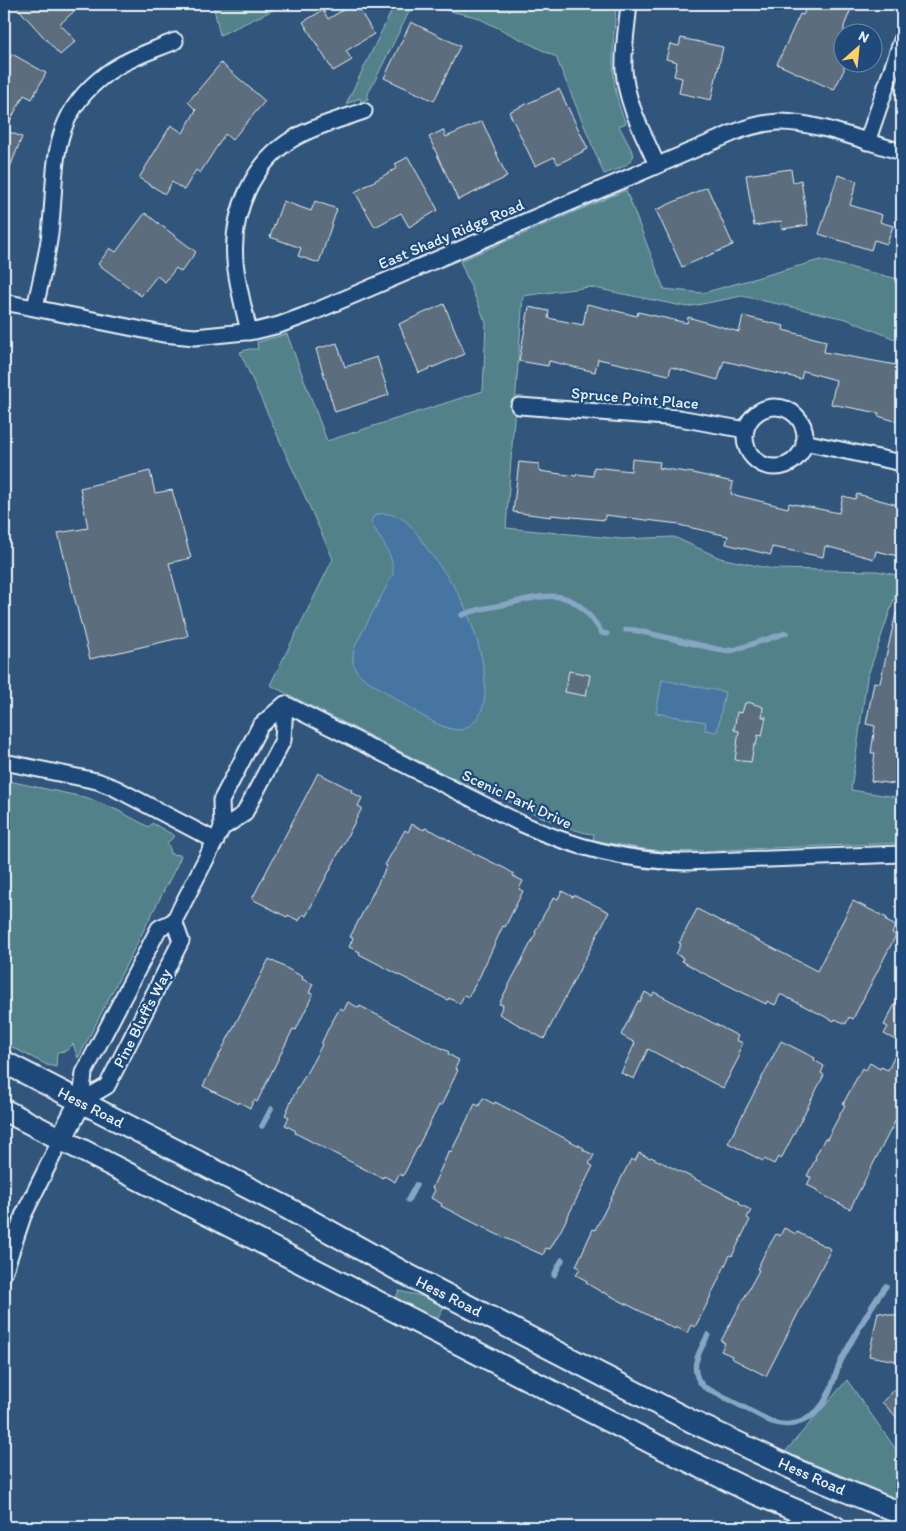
<svg xmlns="http://www.w3.org/2000/svg" width="906" height="1531" font-family="Itim,sans-serif">
<style>
.green{fill:#52818a;stroke:#9db9c1}
.water{fill:#4474a0;stroke:#86a6c3}
.lines{fill:none;stroke-linecap:round;stroke-linejoin:round}
.stream{stroke:#86a6c3;stroke-width:5.5}
.building{fill:#5c6e7d;stroke:#e8f1f8}
.street-casing{stroke:#e8f1f8;stroke-width:19}
.secondary-casing{stroke:#e8f1f8;stroke-width:25}
.street{stroke:#1f4a7a;stroke-width:15}
.secondary{stroke:#1f4a7a;stroke-width:21}
.labels{text-anchor:middle;dominant-baseline:central;stroke-width:4.5;stroke-linejoin:round;paint-order:stroke}
.street-label{font-size:16px;fill:#e8f1f8;stroke:#1f4a7a}
</style>
<rect width="100%" height="100%" fill="#31557b"/>
<filter id="ink" filterUnits="userSpaceOnUse"><feTurbulence type="fractalNoise" baseFrequency=".02" numOctaves="2"/><feDisplacementMap in="SourceGraphic" scale="10" xChannelSelector="R" yChannelSelector="G"/><feConvolveMatrix kernelMatrix="1 2 1 2 8 2 1 2 1" color-interpolation-filters="sRGB"/></filter>
<g filter="url(#ink)">
<path class="green" d="M213,4H286L220,35Z
M395,4H413L368,94V99L361,102L360,98L346,104Z
M420,4H595L616,8C613,48 608,85 626,123L619,126L634,155C629,167 615,170 604,174L556,57L476,17Z
M626,190L664,289L703,293L820,260L902,280V342L846,319L742,296L687,307L589,287L523,296L506,528L622,539L674,537L720,558L772,569L877,571L902,576L867,678L851,790L902,798V843L670,852L637,848L593,840L594,834C577,835 502,800 487,789L484,794L270,685L333,559L240,352L249,349H258L257,342L287,334L327,441L483,391L486,323L460,261Z
M4,780L88,798L117,810L149,827L152,823L175,836L167,843L170,849V854L181,855L179,861L81,1053L78,1058L73,1044L66,1051L57,1052L56,1067L47,1065L4,1043Z
M399,1291L421,1296L444,1306L437,1320L395,1299Z
M847,1380L902,1458V1501L785,1452Z"/>
<path class="water" d="M379,514C387,513 394,515 401,518C413,525 420,539 428,550C439,565 451,580 460,597C474,624 497,690 478,717C474,723 467,729 460,730C441,731 402,703 386,692C365,678 345,673 356,644L393,574C395,555 378,538 371,521L374,516Z
M662,680L725,692L717,732L705,730L706,722L656,713Z"/>
<g class="lines">
<path class="stream" d="M462,615C476,609 492,607 507,604C554,593 573,587 602,633L607,634
M626,630H634L725,651L734,650L786,633
M262,1126L271,1109
M408,1200L416,1185
M554,1275L562,1260
M708,1335C699,1352 687,1370 704,1387L772,1422C796,1430 818,1417 828,1395C834,1383 836,1370 842,1359C855,1335 869,1308 886,1286"/>
</g>
<path class="building" d="M14,4H82L60,24L76,41L60,55Z
M353,4H356L374,34L346,51L352,60L333,71L303,22L323,10L328,19Z
M808,4H853L844,26V70L834,90L777,64L800,14L803,15Z
M411,22L460,46L434,101L384,78Z
M681,38L723,47L711,100L679,93L682,78L674,76L677,62L666,59L670,44L679,46Z
M12,54L46,73L32,99L24,95L5,130L22,137L5,180H4V55L10,58Z
M221,63L265,101L232,140L225,134L200,173L196,170L184,190L172,182L165,194L139,178L171,125L183,133L196,110L188,102Z
M559,89L588,149L558,164L554,157L535,166L509,112Z
M482,121L507,177L458,200L429,137L443,130L446,137Z
M408,157L438,210L409,227L401,213L375,227L355,192L397,168L395,164Z
M791,169L793,182L801,180L808,225L782,229L781,221L754,226L746,175Z
M838,175L857,181L850,205L882,215L880,222L893,226L887,244L874,240L871,250L819,234Z
M707,187L733,245L682,267L656,210Z
M283,201L311,211L315,201L337,209L319,263L298,256L301,248L270,237Z
M145,213L196,252L181,272L176,268L165,282L157,276L141,296L98,264L110,248L116,252Z
M444,304L465,354L419,373L399,324Z
M587,304L637,316L638,312L687,323L688,317L739,332L743,316L784,326L783,330L826,341L824,352L902,366V423L878,416L879,413L831,404L836,380L803,371L801,379L724,361L718,380L671,367L669,375L598,359L595,372L549,361L548,366L519,361L529,307L549,311L548,318L583,325Z
M337,343L345,367L377,357L389,395L335,412L316,349Z
M632,459L660,462L659,468L693,473L733,482L731,494L788,508L789,503L839,513L843,496L855,499L857,494L902,506V557L876,551L874,559L825,546L823,557L772,547L771,555L726,544L728,536L679,525V524L605,515V520L551,515V517L513,512L519,462L539,464V471L576,476L577,474L593,476L594,467L631,471Z
M150,471L155,493L172,490L191,558L169,563L188,636L90,659L58,533L88,528L80,488Z
M896,613L902,614V785L871,781L875,753H871L875,726L866,724L874,682L880,683Z
M569,671L590,675L586,696L565,692Z
M748,702L763,707L762,717H766L762,736L758,735L756,745H754L751,762L735,760L739,731L734,730L737,712L742,713L745,703H747Z
M318,773L352,790L351,792L362,798L358,806L362,808L306,916L303,914L299,921L288,915L287,917L279,913L252,899Z
M412,824L424,830L425,828L433,831L459,846L506,869L514,874L513,876L523,881L519,889L523,891L505,927L503,926L478,980L468,997L464,995L460,1004L449,998L448,1000L430,991L359,954L360,952L349,947L353,938L350,937L387,866L385,865L405,830L408,832Z
M562,891L573,897L575,895L609,912L544,1039L499,1014L503,1005L499,1004L536,933L535,932L543,916L554,897L558,899Z
M853,901L887,918L886,921L896,926L892,933L896,935L853,1019L849,1017L846,1024L835,1019L834,1021L782,995H780L775,1005L767,1001L766,1004L699,971L682,961L683,958L676,954L681,944L679,943L697,909L817,971Z
M269,959L303,977L302,979L313,984L309,993L313,994L296,1030L293,1029L257,1102L254,1100L250,1108L239,1102L238,1104L203,1086Z
M902,991V1108L850,1209L817,1192V1190L807,1185L811,1177L807,1176L816,1158L815,1157L825,1138L827,1139L845,1105L843,1104L862,1068L866,1070L870,1063L880,1069L881,1067L888,1070L901,1043L884,1034L888,1027L884,1025Z
M645,992L652,996L654,992L738,1036L736,1040L743,1043L738,1053L740,1055L723,1088L648,1049L634,1079L621,1073L635,1043L621,1035L638,1001L640,1002Z
M348,1002L359,1008L360,1006L449,1052L448,1054L459,1060L455,1069L458,1070L441,1106L439,1105L403,1176L399,1174L395,1182L384,1176L383,1178L376,1175L295,1133L296,1131L285,1125L289,1117L285,1115L294,1095L322,1045L321,1044L329,1027L340,1008L344,1010Z
M781,1041L815,1058L814,1060L824,1066L821,1073L824,1075L781,1159L778,1157L774,1164L764,1159L763,1161L728,1143Z
M483,1098L494,1104L495,1102L576,1144L584,1148L583,1150L594,1155L589,1164L593,1166L561,1230L550,1249L546,1248L543,1255L496,1234L441,1206L442,1204L431,1198L435,1190L432,1188L449,1151L451,1152L475,1104L479,1106Z
M639,1153L650,1158L651,1157L733,1198L740,1202L739,1204L751,1210L747,1218L750,1220L732,1256L730,1255L705,1308L695,1327L691,1325L687,1333L676,1327L675,1329L603,1292V1293L586,1283L587,1281L576,1275L580,1268L576,1266L593,1229L595,1230L631,1159L635,1161Z
M784,1228L796,1234L797,1232L831,1249L766,1376L731,1358L732,1356L721,1351L725,1343L721,1341L759,1270L757,1269L765,1253L776,1234L780,1236Z
M878,1312L902,1317V1362L869,1356Z
M902,1383V1423L882,1402Z"/>
<g class="lines">
<defs>
<path id="street" d="M629,4C627,25 623,48 624,70C626,103 644,135 657,165
M867,142L902,40
M4,302L163,334L195,337L255,331L279,325L309,314L733,133C748,127 762,123 778,122C815,121 866,142 902,152
M35,308C40,283 47,258 50,233C58,168 46,119 106,74C126,59 152,51 175,41
M249,332C244,309 237,284 235,261C231,212 253,161 296,137C317,125 342,119 364,111
M519,406L679,418L746,430
M745 437a30 30 0 1 1 60 0a30 30 0 1 1-60 0Z
M804,442L902,463
M285,704L520,823C572,847 627,861 685,862L902,854
M4,762L97,781L115,788L216,841
M222,828L244,814L283,740L285,704
M81,1101L84,1073L159,928L174,921L222,828L221,801L260,726L285,704
M81,1101L107,1086L181,941L174,921
M4,1273L23,1216L61,1139"/>
<path id="secondary" d="M4,1062L280,1204L406,1274L691,1421L800,1472L902,1514
M4,1110L656,1445L748,1490L835,1527
M61,1139L81,1101"/>
</defs>
<use href="#street" class="street-casing"/>
<use href="#secondary" class="secondary-casing"/>
<use href="#street" class="street"/>
<use href="#secondary" class="secondary"/>
</g>
</g>
<g class="labels">
<g class="street-label">
<text transform="translate(451 234) rotate(-23)">East Shady Ridge Road</text>
<text transform="translate(635 398) rotate(5)">Spruce Point Place</text>
<text transform="translate(517 799) rotate(25)">Scenic Park Drive</text>
<text transform="translate(142 1018) rotate(-63)">Pine Bluffs Way</text>
<text transform="translate(91 1107) rotate(27)">Hess Road</text>
<text transform="translate(449 1296) rotate(27)">Hess Road</text>
<text transform="translate(812 1476) rotate(24)">Hess Road</text>
</g>
</g>
<rect width="906" height="1531" fill="none" stroke="#1f4a7a" stroke-width="20"/>
<rect x="10" y="10" width="886" height="1511" fill="none" stroke="#e8f1f8" stroke-width="2" filter="url(#ink)"/>
<g transform="translate(858 48) rotate(27)"><circle r="24" fill="#1f4a7a" stroke="#6f8dac"/>
<path d="M0-4L9 19L0 12L-9 19Z" fill="#ffd166"/>
<text y="-8" font-size="14" font-weight="bold" text-anchor="middle" fill="#e8f1f8">N</text>
</g>
</svg>
